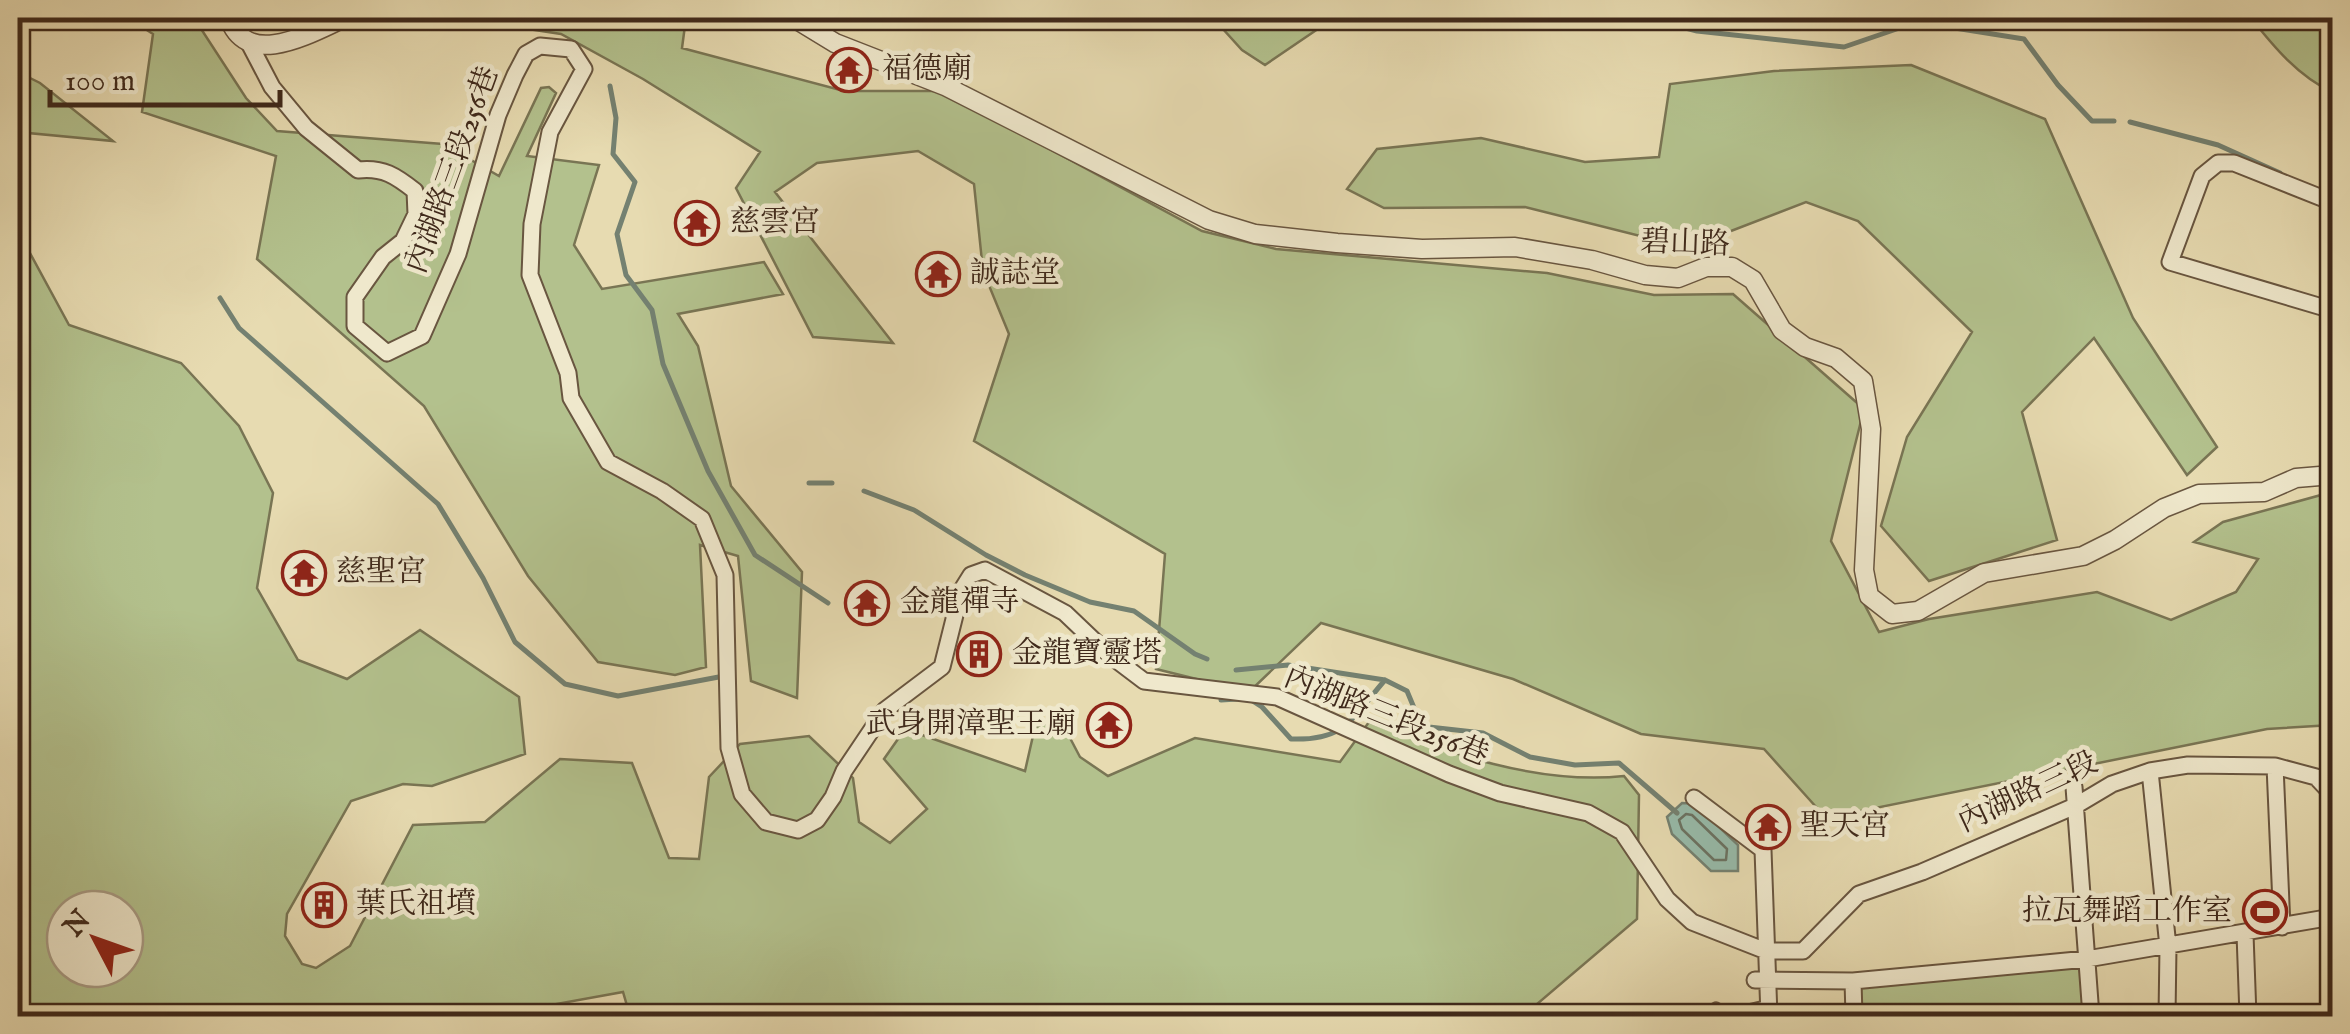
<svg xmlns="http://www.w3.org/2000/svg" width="2350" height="1034" font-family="'IM FELL English','Noto Serif TC',serif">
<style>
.green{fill:#b3c18d;stroke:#797554;stroke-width:2.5;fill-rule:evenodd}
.water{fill:#97bbaa;stroke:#748171;stroke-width:2.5}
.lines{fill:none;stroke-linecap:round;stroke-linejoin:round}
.shore{stroke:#6b7262;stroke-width:2.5}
.stream{stroke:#748171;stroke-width:5}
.pedestrian-casing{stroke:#695640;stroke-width:15}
.minor-casing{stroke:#695640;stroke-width:19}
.tertiary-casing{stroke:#695640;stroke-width:21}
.pedestrian{stroke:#efe8cc;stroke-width:11}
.minor{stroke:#efe8cc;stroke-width:15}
.tertiary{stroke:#efe8cc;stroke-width:18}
.labels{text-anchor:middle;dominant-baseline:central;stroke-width:9;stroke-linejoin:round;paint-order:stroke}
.poi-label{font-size:30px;fill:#3f291b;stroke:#efe8cc;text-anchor:start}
.street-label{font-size:30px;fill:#3f291b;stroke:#efe8cc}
</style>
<rect width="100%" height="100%" fill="#e7dbb1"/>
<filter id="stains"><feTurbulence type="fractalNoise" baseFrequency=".002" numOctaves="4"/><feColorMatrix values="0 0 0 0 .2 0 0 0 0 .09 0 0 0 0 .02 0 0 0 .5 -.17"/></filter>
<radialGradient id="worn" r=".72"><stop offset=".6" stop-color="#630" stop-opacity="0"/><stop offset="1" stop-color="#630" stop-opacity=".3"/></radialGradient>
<path class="green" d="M128,18H194L246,98L277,131L443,144L499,176L541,88L549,87L556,93L527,156L599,165L574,245L602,289L764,262L783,294L678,314L698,346L731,486L802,572L797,698L751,681L738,556L700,545L706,667L675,675L598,662L528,576L424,406L257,259L276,156L142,112L153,34Z
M491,18H686L682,48L844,91H942L1202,231L1276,249L1547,273L1654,295L1733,294L1864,409L1831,541L1879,632L1929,619L2097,592L2171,620L2236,592L2258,559L2194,542L2223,522L2332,492V725L2267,729L1826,818L1764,749L1641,734L1513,679L1321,623L1249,692L1156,669L1165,554L974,441L1009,334L983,271L974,184L918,151L817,163L775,192L893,343L813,337L736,188L760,152L643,79L561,34L494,24Z
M1213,18H1334L1265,65L1242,50Z
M2251,18H2332V92C2298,76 2274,47 2251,18Z
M1911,65L2045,119L2133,318L2217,447L2187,475L2094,338L2022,412L2057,540L1929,581L1881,526L1907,437L1972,332L1858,221L1806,202L1731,231L1664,242L1525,207L1384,208L1347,189L1377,149L1481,138L1585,162L1659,157L1670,84L1774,71Z
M18,72L40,83L113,141L18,132Z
M18,231L69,325L181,363L239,426L273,493L257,588L298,660L347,679L420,630L519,697L525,754L432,786L403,784L351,801L287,914L285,936L302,964L316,968L350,946L413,825L485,822L560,759L632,763L669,858L699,859L709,777L740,744L809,736L853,778L859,822L890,843L927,809L884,759L905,729L1025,771L1035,727L1060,719L1080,757L1108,776L1195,738L1340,762L1369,722C1448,753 1537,785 1624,776L1639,795L1637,919L1523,1016H630L623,992L523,1010L520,1016H18ZM65,909H125V969H65Z
M2087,959L2091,1016H1854L1853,981Z"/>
<path class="water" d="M1682,803L1695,804L1738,845V871H1711L1672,834L1667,817Z"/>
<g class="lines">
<path class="shore" d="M1686,814L1692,815L1727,849L1726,860H1714L1682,829L1679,820Z"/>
<path class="stream" d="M1647,18L1697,31L1844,47L1917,22L2024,39L2058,85L2092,121H2114
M610,86L616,118L613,154L635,182L617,234L626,275L652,310L663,364L708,471L755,555L828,603
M2130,122L2218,145L2280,173
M220,298L239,328L438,504L483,578L515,642L565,684L618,696L724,676
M809,483H832
M864,491L914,510L986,555L1025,575L1090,602L1134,611L1195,654L1207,659
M1236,670L1288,665L1385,680L1407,691L1417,715L1429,727L1483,733L1530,757L1575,765L1619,763L1677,813
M1248,698L1262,707L1291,739C1346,741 1352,718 1385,680
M1221,700L1237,699"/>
<defs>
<path id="pedestrian" d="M1704,1016L1716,1009L1725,1016
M1727,1016L1769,1006"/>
<path id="minor" d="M823,18L824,37
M249,43L272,87L306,128L358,170C383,167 396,176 415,191L416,214L403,241L383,257L355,297V326L387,353L422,336L458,254L498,115L515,75L526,54L540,46L571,49L584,69L550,132L532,224L530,275L568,373L571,398L608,462L662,491L702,519L725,575L729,748L742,794L766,822L798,830L817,820L833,797L844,771L885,710L942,667L961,591L971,575L985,570L1065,613L1107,653L1144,681L1277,697L1449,774L1500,793L1588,813L1622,832L1667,899L1692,922L1766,951H1803L1859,894L1922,872L2075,806L2112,784L2150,771L2188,765L2275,766L2316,777L2332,794
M2332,202L2234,163H2218L2202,176L2170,262L2332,310
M2275,766L2282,927
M2150,771L2168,947L2167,1016
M2074,787L2091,1016
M1694,798L1763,850L1769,1016
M2245,934L2248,1016
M1755,980L1853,981L2087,959L2332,917
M1853,981L1854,1016"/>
<path id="tertiary" d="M229,18C247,70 311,33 344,18
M794,18L835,43L945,86L1209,220L1255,234L1337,243L1422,249L1515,247L1592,260L1645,275L1678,278L1706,267H1732L1753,280L1782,330L1805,347L1836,358L1863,381L1871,429L1864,570L1869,596L1892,614L1918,611L1984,573L2083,556L2115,540L2164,508L2199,494L2264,492L2296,478L2332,475"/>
</defs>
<use href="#pedestrian" class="pedestrian-casing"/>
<use href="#minor" class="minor-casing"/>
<use href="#tertiary" class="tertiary-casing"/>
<use href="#pedestrian" class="pedestrian"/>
<use href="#minor" class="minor"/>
<use href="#tertiary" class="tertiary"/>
</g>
<defs>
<symbol id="temple-ring" viewBox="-11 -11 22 22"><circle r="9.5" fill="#efe8cc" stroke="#8f2418" stroke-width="1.5"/><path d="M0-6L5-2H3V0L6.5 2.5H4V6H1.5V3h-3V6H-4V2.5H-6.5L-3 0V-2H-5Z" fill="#8f2418"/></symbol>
<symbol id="building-ring" viewBox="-11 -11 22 22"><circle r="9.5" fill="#efe8cc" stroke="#8f2418" stroke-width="1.5"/><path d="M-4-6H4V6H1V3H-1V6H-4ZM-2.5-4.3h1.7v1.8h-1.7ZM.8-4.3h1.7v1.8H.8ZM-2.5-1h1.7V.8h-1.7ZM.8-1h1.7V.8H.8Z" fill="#8f2418"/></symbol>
<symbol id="stadium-ring" viewBox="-11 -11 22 22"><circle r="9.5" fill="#efe8cc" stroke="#8f2418" stroke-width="1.5"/><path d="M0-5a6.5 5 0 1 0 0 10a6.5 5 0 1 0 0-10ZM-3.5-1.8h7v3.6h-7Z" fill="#8f2418"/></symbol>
</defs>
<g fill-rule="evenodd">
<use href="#temple-ring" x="824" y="45" width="50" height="50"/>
<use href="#temple-ring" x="672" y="198" width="50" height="50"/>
<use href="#temple-ring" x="913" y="249" width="50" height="50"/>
<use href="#temple-ring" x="279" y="548" width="50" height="50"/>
<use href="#temple-ring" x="842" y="578" width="50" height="50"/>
<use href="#building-ring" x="954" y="629" width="50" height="50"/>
<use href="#temple-ring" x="1084" y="700" width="50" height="50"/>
<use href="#temple-ring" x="1743" y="802" width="50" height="50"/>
<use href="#building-ring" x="299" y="880" width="50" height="50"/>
<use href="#stadium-ring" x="2240" y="887" width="50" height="50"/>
</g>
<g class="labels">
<g class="poi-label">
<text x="882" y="70">福德廟</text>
<text x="730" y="223">慈雲宮</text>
<text x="970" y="274">誠誌堂</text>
<text x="336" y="573">慈聖宮</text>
<text x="900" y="603">金龍禪寺</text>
<text x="1012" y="654">金龍寶靈塔</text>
<text x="1076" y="725" text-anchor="end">武身開漳聖王廟</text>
<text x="1800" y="827">聖天宮</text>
<text x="356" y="905">葉氏祖墳</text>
<text x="2232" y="912" text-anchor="end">拉瓦舞蹈工作室</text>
</g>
<g class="street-label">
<text transform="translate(453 170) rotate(-70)">內湖路三段256巷</text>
<text transform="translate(1685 244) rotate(2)">碧山路</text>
<text transform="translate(1386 717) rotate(22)">內湖路三段256巷</text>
<text transform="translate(2028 793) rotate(-25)">內湖路三段</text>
</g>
</g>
<rect width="2350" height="1034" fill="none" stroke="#e7dbb1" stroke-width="60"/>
<rect x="20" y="20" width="2310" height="994" fill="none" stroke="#3f291b" stroke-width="5"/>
<rect x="30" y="30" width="2290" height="974" fill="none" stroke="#3f291b" stroke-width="2.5"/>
<g transform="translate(95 939) rotate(311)"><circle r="48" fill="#efe8cc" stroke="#a99c85" stroke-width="2.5"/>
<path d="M0-8L18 38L0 25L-18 38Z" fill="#8f2418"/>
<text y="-15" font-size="28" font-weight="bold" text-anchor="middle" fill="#3f291b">N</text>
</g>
<path d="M50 90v15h230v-15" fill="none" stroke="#3f291b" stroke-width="5"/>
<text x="65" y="90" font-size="30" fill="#3f291b" stroke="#efe8cc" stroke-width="8" paint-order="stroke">100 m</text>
<rect width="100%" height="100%" filter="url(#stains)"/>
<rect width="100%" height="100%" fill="url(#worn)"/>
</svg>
